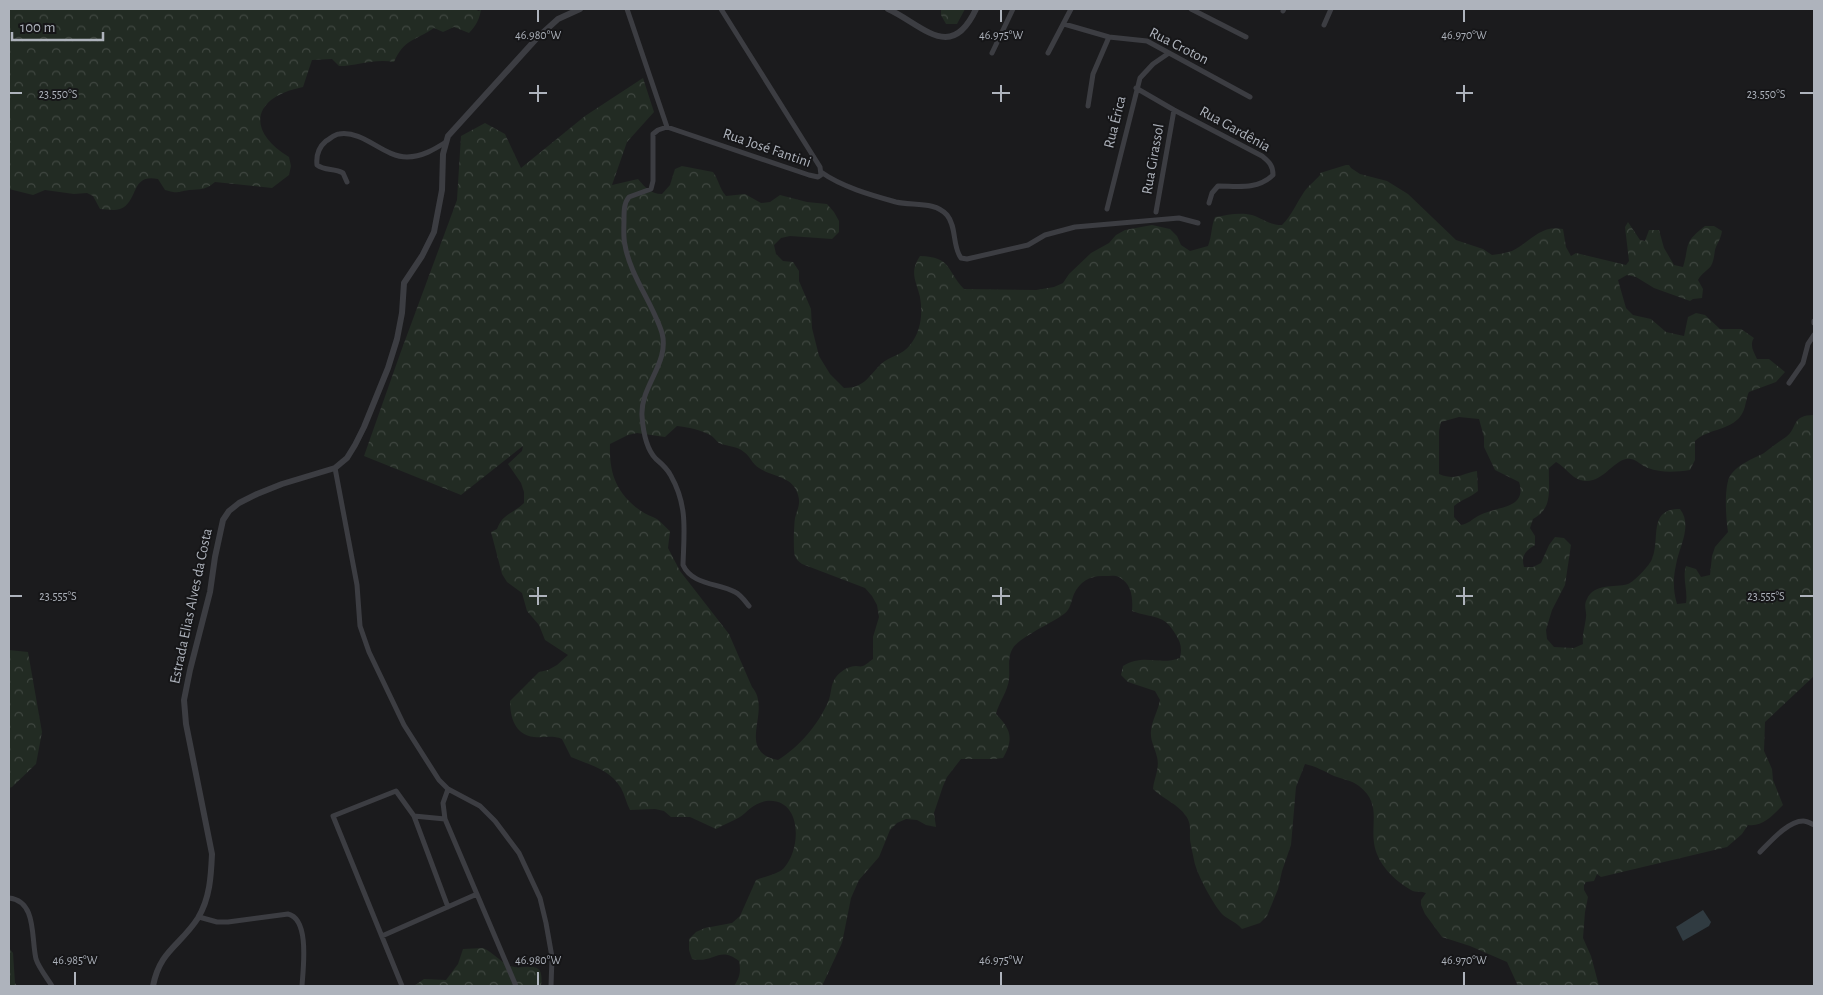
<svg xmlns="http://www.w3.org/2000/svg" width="1823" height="995" font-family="'Alegreya Sans',sans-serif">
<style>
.forest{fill:url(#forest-crowns);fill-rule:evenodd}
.water{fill:#303b41}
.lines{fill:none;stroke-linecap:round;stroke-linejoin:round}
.minor{stroke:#3c3d42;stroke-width:5}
.tertiary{stroke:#3c3d42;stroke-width:6}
.ticks{fill:none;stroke:#aeb3bc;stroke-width:2}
.labels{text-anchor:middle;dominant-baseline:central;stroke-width:4;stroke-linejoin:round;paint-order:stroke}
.street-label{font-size:15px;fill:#aeb3bc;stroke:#161618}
.ticks-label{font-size:12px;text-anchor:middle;fill:#aeb3bc;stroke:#161618;stroke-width:4;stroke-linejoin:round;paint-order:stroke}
</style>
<defs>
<pattern id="forest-crowns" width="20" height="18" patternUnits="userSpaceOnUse" patternTransform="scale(1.25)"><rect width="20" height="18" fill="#222b23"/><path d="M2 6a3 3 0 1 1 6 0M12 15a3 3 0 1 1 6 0" fill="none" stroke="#404741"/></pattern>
</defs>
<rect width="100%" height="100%" fill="#1b1b1d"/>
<path class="forest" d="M9,9H474L479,11L481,9C480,18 476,26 469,33L454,27L443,32L434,28C415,41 404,39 394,62C375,58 357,66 339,66L332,59L312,60L303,87C253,97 245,130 289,157L291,166L289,175L272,188L215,182C206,190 201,189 189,190C176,192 179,194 165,190L158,179C130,173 139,202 120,209C114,211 106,209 100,209L93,196L87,193L74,194L45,190L33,195L9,189Z
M941,9H965L957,24H946L941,15Z
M643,78L654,112L627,142L612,185L638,179C645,187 650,194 662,194L670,185L675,169L682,166L713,172C719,180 719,188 726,196L745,194L761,203L770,202L780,195L807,202L827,204L834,212L839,221V232L832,239L790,236L781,238L774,245L776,254L783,261L793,262L799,271V281L811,309L812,328L819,356L830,374L844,388C864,388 868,377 881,364C890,356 903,355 910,345C921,332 923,313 920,297C916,280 909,273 920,256C952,257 946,270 964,289L1036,290L1054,287L1063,283L1069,274L1091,253L1109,243L1116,235L1125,230L1152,225L1170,229L1177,236L1181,245L1190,251L1208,246C1212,236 1211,227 1215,217C1228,215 1239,212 1252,215C1264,219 1269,225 1282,225C1292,215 1296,204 1304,192C1308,186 1315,181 1320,175V173L1346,165H1349L1351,168L1360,174L1387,181L1408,194L1456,240L1483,249L1492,255C1499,254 1506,253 1512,251C1530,242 1541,224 1563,229L1566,247L1571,256L1576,253L1626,265L1629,261L1625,227L1628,222L1640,240L1645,241L1649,230H1659L1664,248L1674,265L1683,267C1690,244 1683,243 1705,226H1714L1722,231C1721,239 1717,243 1715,250C1714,256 1714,260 1711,266C1707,271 1702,273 1698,280L1703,289L1702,298L1693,299L1690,301L1654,288L1636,277L1627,275L1618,280L1626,308L1633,315L1651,319L1666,332L1684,336L1688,317L1696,313L1705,315L1720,329H1741L1754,338C1749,345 1754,352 1757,359H1769L1785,372L1776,382L1749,392C1746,398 1746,406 1743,412C1734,431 1708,428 1695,441V460L1690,470C1676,472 1661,473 1648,468C1642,466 1637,460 1631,459C1614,456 1603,487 1580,480C1571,477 1565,467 1556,462L1549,468C1548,488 1554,508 1533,519L1530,528L1535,536V545C1525,551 1521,556 1524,567H1533L1541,563L1549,545L1555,537L1564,538L1571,545L1565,585L1552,610L1546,630L1547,639L1554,647L1574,648L1583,644C1582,634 1585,627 1586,617C1587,611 1583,606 1587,599C1594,583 1614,588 1628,584C1634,582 1650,565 1652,559C1661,539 1647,509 1680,509C1693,526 1679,546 1676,565C1673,578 1673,591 1677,604L1686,603C1688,590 1682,578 1686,566L1696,569L1701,577L1710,575L1712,556L1715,547L1728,532C1726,519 1724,491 1729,478C1735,465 1753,459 1764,453C1771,448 1778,442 1786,437C1798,428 1791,415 1814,415V676L1765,722L1764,751L1772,769L1773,780L1783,805C1773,815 1763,827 1748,825L1742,834L1727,847L1601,877L1597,874L1594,881L1586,882L1584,885V890L1588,897L1585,912L1583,938L1591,956L1599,986H1518L1507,962L1470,946L1442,937L1425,914L1421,905V900L1426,893C1421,891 1416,893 1411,890C1394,880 1377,864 1374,843C1371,821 1381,803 1359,786C1351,780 1342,779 1334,776C1324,771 1315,766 1305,764L1296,787L1291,845L1282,871L1278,889L1267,916L1260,923L1242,929C1236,922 1229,920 1223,915C1214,906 1196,873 1194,860C1193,855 1192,851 1191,845C1188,834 1193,826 1186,816C1178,804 1163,799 1153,789C1154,778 1160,768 1157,757C1155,748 1150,741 1151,731C1152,720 1158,711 1160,700L1155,691L1128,682L1121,675L1123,666C1145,653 1159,666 1180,658C1182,648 1181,643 1176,635C1164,613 1153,619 1132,611C1133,598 1132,584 1119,577C1115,575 1110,576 1105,576C1091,575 1080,581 1074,594C1071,601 1071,609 1064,614C1052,623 1020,637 1013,648C1007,657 1010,668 1009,679C1008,691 999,702 996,714C1011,729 1014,739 1003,758L994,759H961L947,777L943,786L934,813L936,827L926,825L917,820L906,819L897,823L890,830L879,857L859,880L851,898L842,943L822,986H734C740,977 741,971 739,961C719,945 714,964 692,959L689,950V939L696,932L705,928L732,923L740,916L756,880C765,876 777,875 784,868C802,848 802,797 766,801C754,803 748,811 740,817C733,821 723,825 716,829L690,817H671L664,811L655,809L630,810C626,803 625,795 621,788C610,769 589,765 571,757L562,739C552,735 545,738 534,737C515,735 510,717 510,701L539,672L548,670L557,665L568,655L545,640L539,625L527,611L522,593L507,582L502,574L491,532L497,529C503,513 513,514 524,503V492L521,483L508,464L522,451L523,446L461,495L364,456L400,354L457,200L461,136L485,123L505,134L521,168L585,116ZM1459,417L1479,419L1484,437V447L1495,470L1519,482C1528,510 1495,506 1478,516C1471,520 1470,523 1461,525L1454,517V506C1462,499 1470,498 1478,491L1477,471C1460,474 1456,481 1439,474V431L1441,422ZM677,426C688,427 701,430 710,435C714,437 716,441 719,443C727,447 736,445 744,452C750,456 753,465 759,468C774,478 793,476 798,495C801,504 797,510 795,518C794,523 793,552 795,556C796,559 799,562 802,564L865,588L872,596L877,605L879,617L873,637V659C870,661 866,665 863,666C861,667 858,666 856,666C848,666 841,671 836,677C830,685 832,693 828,702C818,725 799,747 778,760C734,751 773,711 752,687L729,634L680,571L668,548L670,531C665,527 661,521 655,518C651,516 645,514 641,511C616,493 609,473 610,444L628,435L637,433L665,437Z
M9,650L28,652L42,732L36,764L12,787L9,788Z
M9,948L13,953L15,983L17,986H9Z
M483,948C493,952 500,962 510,966C526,971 545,957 541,986H414L424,979L446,980L458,964L463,949Z"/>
<path class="water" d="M1703,910L1711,922L1709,926L1683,941L1676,927Z"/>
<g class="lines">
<path class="minor" d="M627,9L667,127
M1191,9L1246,37
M1283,11L1284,9
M1064,24L1109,37L1147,41L1250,97
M1324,25L1331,9
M992,53L1013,9
M1048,53L1071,9
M1136,88L1174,110L1262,156C1269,162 1273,165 1273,175C1257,190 1238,186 1218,186L1212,193L1209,203
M1088,106L1093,74L1109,37
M667,127L658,130L653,134V181L651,189L629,197C624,203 624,211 624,219C624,228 623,237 625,245C630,275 653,304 662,333C670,363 640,386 642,416C643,430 646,449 656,459C662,464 667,468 671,476C688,506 684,532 683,565C692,585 718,583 735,592C741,595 745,601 749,606
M667,127L809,175L818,177L821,175L820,167L721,9
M821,172C842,187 871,195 896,202C912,206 935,201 947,215C957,227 952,246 961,258L967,259L1028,245L1045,235L1075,227L1179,218L1198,223
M347,182L343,173C334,168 325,171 317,165C316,156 319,147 326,141C330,139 335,134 339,134C364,130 383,157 407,157C422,157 435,149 446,142
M1107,209L1140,78L1153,64L1169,53
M1156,212L1174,110
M1814,321V323
M1789,383L1803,363L1808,344L1814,335
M335,468L357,585L360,626L369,652L404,725L439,780L448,789L480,806L495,821L519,853L540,898L546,923L552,957L551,986
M448,789L443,803L445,819L516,986
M414,816L448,907
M1760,852C1770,842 1788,821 1803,821C1807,821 1810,823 1814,825
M9,898C37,901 31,938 36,959C39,968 47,978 52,986
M199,917L217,922H228L288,914C310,919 303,969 302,986
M382,936L477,894
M402,986L333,816L396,791L414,816L445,819"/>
<path class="tertiary" d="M888,9C923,25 951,63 976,9
M153,986C160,950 180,946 198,918C210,898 211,876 212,854L186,724L184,700L190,670L210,592L215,557L223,520L229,511L239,503L257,494L282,484L335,468L347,458L355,445L364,427L388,368L397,339L402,313L404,283L422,256L434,232L442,190L443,154L448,136L537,38L558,19L580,9"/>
</g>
<path class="ticks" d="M538,10V22M1001,10V22M1464,10V22M538,85V102M1001,85V102M1464,85V102M10,93H22M529,93H547M992,93H1010M1456,93H1473M1800,93H1813M538,587V605M1001,587V605M1464,587V605M10,596H22M529,596H547M992,596H1010M1456,596H1473M1800,596H1813M75,972V985M538,972V985M1001,972V985M1464,972V985"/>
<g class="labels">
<g class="street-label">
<text transform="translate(1179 46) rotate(27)">Rua Croton</text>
<text transform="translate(1115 122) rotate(-76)">Rua Érica</text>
<text transform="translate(1235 129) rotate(29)">Rua Gardênia</text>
<text transform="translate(767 148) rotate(19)">Rua José Fantini</text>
<text transform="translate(1153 159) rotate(-80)">Rua Girassol</text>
<text transform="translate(191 606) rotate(-78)">Estrada Elias Alves da Costa</text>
</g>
</g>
<g class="ticks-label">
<text x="538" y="39">46.980°W</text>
<text x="1001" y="39">46.975°W</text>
<text x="1464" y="39">46.970°W</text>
<text x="58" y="98">23.550°S</text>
<text x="1766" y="98">23.550°S</text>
<text x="58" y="600">23.555°S</text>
<text x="1766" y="600">23.555°S</text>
<text x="75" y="964">46.985°W</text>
<text x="538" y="964">46.980°W</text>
<text x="1001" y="964">46.975°W</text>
<text x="1464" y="964">46.970°W</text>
</g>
<rect width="1823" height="995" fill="none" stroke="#aeb3bc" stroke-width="20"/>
<path d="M12 32v8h91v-8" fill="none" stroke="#aeb3bc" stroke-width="2.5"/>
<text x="20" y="32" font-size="15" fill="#aeb3bc" stroke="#161618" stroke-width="4" paint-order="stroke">100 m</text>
</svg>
